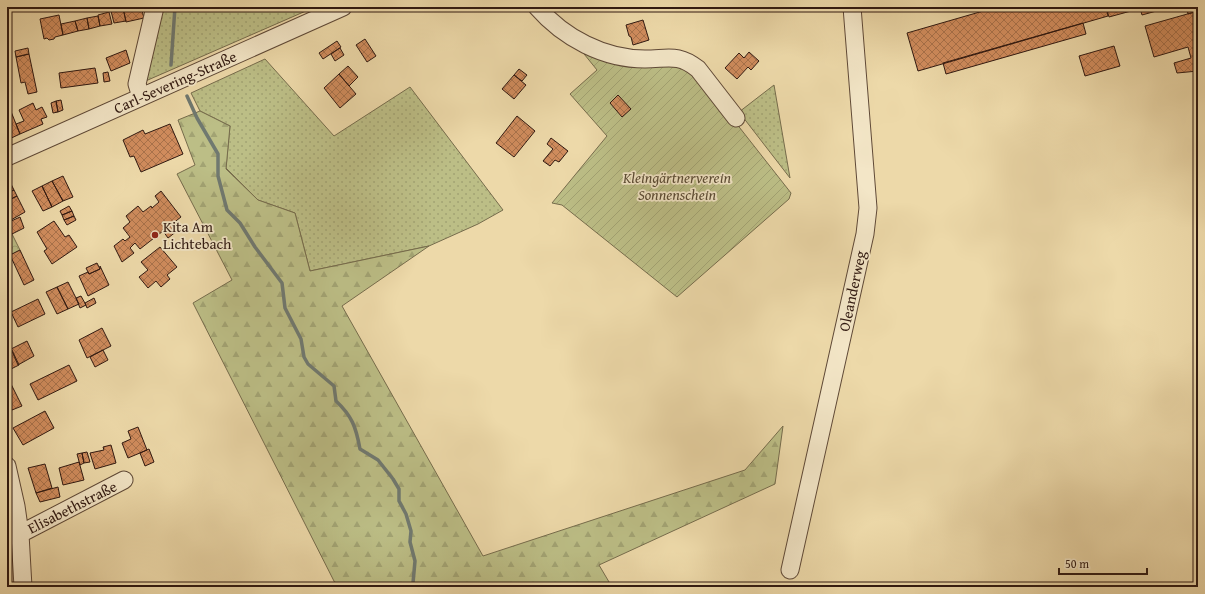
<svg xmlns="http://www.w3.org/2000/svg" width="1205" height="594" font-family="'Gentium Book Plus',serif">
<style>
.grass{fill:url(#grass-dots);stroke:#766c4c}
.forest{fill:url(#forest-firs);stroke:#766c4c}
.park{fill:url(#park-crowns);stroke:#766c4c}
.garden{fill:url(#garden-furrows);stroke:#766c4c}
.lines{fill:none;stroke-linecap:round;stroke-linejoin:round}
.stream{stroke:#707970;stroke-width:3.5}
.building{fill:url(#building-cross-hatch);stroke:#301911}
.minor-casing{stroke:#5f4937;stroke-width:19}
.minor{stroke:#f3e6c7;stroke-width:17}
.poi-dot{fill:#8f2418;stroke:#f3e6c7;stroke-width:1.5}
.labels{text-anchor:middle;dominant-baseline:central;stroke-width:3.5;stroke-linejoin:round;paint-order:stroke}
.street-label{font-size:15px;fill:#301911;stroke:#f3e6c7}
.park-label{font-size:15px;font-style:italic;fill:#5a4b34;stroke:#f3e6c7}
.poi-label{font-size:15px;fill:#301911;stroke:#f3e6c7;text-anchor:start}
</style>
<defs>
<pattern id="grass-dots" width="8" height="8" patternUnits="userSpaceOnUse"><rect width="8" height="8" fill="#bcbe86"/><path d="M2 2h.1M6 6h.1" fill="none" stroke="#a2a373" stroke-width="1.8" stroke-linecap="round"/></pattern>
<pattern id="forest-firs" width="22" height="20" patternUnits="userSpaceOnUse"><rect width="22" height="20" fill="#bcbe86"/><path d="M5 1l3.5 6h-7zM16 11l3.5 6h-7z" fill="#a2a373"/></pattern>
<pattern id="park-crowns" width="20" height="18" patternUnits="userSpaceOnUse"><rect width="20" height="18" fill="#bcbe86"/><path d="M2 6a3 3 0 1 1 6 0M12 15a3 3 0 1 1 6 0" fill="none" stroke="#a2a373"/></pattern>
<pattern id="garden-furrows" width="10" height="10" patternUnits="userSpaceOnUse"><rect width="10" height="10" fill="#bcbe86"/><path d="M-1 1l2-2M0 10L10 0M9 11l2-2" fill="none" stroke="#a2a373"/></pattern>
<pattern id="building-cross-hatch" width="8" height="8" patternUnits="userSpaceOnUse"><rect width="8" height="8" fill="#d08c5d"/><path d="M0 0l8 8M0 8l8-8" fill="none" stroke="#a9724b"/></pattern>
</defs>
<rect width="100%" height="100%" fill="#edd9a9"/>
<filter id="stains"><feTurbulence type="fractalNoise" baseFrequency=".005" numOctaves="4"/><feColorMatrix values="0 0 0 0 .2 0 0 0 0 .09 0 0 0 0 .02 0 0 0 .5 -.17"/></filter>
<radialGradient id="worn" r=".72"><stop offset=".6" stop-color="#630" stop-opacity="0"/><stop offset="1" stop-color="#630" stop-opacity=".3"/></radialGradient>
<path class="grass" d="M159,7H315L141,83Z
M265,59L334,136L410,87L503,210L478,224L429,246L310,271L295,213L258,200L226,168L230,126L200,111L191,93Z
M774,85L790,178L739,112Z"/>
<path class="forest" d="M200,111L230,126L226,169L258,200L295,213L310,271L429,246L342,306L483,556L745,470L783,426L775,484L599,565L612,587H337L193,303L232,280L177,174L195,165L178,120Z"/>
<path class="park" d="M7,224L20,250L7,257Z"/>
<path class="garden" d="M576,44L675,61L703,81L791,193L789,199L677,297L562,205L552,203L607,136L570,94L597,70Z"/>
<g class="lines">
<path class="stream" d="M171,65L175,7
M187,96L197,118L218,154V176L227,210L240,223L255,247L282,283L285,308L301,339L304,357L308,364L334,386L336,401C352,416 356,427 360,449L378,460L393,479L399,489V501L406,514L411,531L410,542L415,561L413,583L414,587"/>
</g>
<path class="building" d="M123,7H141L144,18L126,22Z
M997,7H1106L1108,16L918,71L907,33Z
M1106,7H1130L1131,11L1109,17Z
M1130,7H1171L1142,15L1140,8L1131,11Z
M1186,7H1198V11L1188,14Z
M123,9L126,21L114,23L111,11Z
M1198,11V71L1177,73L1174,63L1191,58L1188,47L1154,57L1145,26Z
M109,12L112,24L100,26L98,15Z
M59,15L63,35L55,37L54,39L49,40L47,38L44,39L40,19Z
M98,16L100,26L89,29L87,18Z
M87,18L89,29L78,31L75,21Z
M643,20L649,40L633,45L631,37L629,36L626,25Z
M75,21L78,31L63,35L61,24Z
M1083,23L1086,34L946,74L943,63Z
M365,39L376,56L367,62L356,45Z
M337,41L341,47L323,59L319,53Z
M1114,46L1120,66L1085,76L1079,56Z
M28,48L29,54L16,57L15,51Z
M340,48L344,55L335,61L331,54Z
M126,50L130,63L111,71L106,58Z
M749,52L759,61L751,70L748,67L737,79L725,68L739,53L744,58Z
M29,54L37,92L28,94L25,82L21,83L16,57Z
M348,66L358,77L349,86L339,74Z
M95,68L98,83L61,88L59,73Z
M519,69L527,75L522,81L514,75Z
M108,72L110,81L104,82L103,73Z
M339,74L356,94L340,108L324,88Z
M514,75L526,85L514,99L502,89Z
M618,95L631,109L622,117L610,103Z
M61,100L63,110L58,112L56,101Z
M56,101L58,112L53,113L51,103Z
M33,103L36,110L42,107L47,117L41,119L43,124L20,134L16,124L24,121L19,110Z
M8,104L20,134L7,140V105Z
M517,116L535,131L514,157L496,143Z
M170,124L183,154L141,172L134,156L130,157L123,140L143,130L145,134Z
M551,138L568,151L559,162L555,160L550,166L543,161L553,149L547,144Z
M63,176L73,197L63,201L52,181Z
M52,181L63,201L52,207L42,186Z
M10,182L14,190L7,193V183Z
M42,186L52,207L43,211L32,191Z
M14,190L17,196L7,201V193Z
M161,191L181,217L172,224L177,231L168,238L163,231L140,249L135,243L130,248L134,253L122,262L114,246L123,239L125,241L130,237L123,228L130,222L126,216L138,206L143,212L151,206L152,208L159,202L155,196Z
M17,196L25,212L11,220L7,212V201Z
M69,206L72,211L62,215L60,211Z
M72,211L74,216L64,220L62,215Z
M74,216L76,220L67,225L64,220Z
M20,217L24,228L12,234L7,223Z
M54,221L65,237L69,235L77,247L52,264L44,251L47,249L37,232Z
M160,247L177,267L167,275L170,279L161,287L156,281L148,288L139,277L148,270L141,262Z
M20,250L34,280L24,285L10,255Z
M97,263L100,269L89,274L86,268Z
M100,266L109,285L88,296L79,276L88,272L89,274L100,269Z
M68,282L79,304L68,309L57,287Z
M57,287L68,309L57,314L46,292Z
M81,296L86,305L80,308L76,298Z
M94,298L96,303L87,308L85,303Z
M38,299L45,314L18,327L11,312Z
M102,328L111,346L87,358L79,340Z
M27,341L34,356L18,365L11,349Z
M12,350L19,365L7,371V353Z
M103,350L108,360L95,367L90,357Z
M69,365L77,381L38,400L30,384Z
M10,382L22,406L12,410L7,400V383Z
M45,411L54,428L23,445L13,428Z
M138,427L147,450L128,458L122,443L131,439L128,431Z
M111,445L116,463L95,469L90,453L104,450L103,447Z
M149,449L154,462L145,466L140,453Z
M87,452L90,462L84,463L82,453Z
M82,453L84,463L80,465L77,454Z
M79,462L84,480L63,485L59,468Z
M45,464L52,488L36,493L28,468Z
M58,487L60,497L40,502L36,493Z"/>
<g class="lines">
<defs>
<path id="minor" d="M537,7C564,38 604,59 645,59C668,59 678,53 698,69L736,118
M141,97L137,84L155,7
M7,157L343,7
M7,466L16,506L20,534L23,587
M20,534L124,480
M790,570L865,234L868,208L852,7"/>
</defs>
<use href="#minor" class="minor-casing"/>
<use href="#minor" class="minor"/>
</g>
<circle class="poi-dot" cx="155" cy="235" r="4"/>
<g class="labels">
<g class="street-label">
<text transform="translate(175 82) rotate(-24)">Carl-Severing-Straße</text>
<text transform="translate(852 291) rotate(-78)">Oleanderweg</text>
<text transform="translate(72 507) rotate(-27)">Elisabethstraße</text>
</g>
<g class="park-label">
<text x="677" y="177">Kleingärtnerverein<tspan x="677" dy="17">Sonnenschein</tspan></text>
</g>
<g class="poi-label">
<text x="163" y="226">Kita Am<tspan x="163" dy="17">Lichtebach</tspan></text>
</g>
</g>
<rect width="1205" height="594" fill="none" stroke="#edd9a9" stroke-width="24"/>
<rect x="8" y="8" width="1189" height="578" fill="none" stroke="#301911" stroke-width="2"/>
<rect x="12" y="12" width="1181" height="570" fill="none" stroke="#301911"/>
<path d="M1059 568v6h88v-6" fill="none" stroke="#301911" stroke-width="2"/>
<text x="1065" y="568" font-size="12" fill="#301911" stroke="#f3e6c7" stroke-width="3" paint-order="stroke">50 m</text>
<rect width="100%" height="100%" filter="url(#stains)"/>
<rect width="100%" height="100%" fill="url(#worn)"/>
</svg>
